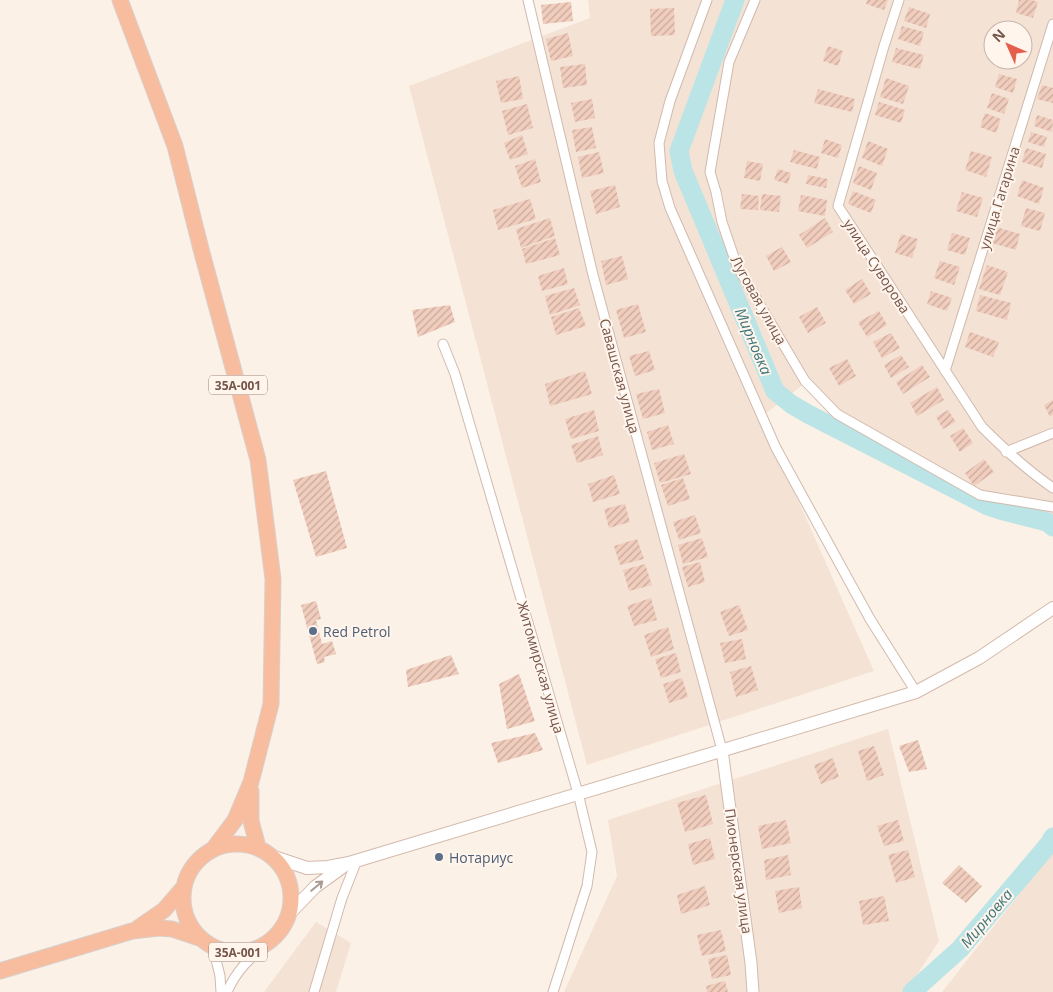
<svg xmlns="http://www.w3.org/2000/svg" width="1053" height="992" font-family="'Open Sans',sans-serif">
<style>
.residential{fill:#f4e2d4;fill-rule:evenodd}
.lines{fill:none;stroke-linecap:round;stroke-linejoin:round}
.river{stroke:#bae4e6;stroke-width:19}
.building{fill:url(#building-hatch)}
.minor-casing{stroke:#d0baae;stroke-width:11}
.tertiary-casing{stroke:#d0baae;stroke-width:13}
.secondary-casing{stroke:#d3b9ac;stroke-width:14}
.trunk-casing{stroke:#d8cfcc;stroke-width:17}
.minor{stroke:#fff;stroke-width:9}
.tertiary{stroke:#fff;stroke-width:11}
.secondary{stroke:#fff;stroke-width:12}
.trunk{stroke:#f8bd9e;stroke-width:15}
.oneway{stroke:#ac9992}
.service-dot{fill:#5c6f8a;stroke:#fff5ec;stroke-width:2}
.labels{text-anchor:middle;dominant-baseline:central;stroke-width:4;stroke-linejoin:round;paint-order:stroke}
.shield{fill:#fff5ec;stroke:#9e857b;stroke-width:1}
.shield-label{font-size:12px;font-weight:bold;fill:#75554a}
.street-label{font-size:14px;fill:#75554a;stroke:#fff5ec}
.service-label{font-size:14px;fill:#4e5e75;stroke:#fff5ec;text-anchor:start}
.water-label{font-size:15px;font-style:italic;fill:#3e777b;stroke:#fff5ec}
</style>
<defs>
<pattern id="building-hatch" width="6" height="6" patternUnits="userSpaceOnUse" patternTransform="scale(1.25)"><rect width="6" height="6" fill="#f1cdbd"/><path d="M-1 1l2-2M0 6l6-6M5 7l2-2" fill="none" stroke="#c8a99c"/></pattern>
</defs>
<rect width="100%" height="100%" fill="#fcf1e6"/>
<path class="residential" d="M588,0H1053V522L976,493L841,411L809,380L761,417L874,671L587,765L409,86L590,18ZM993,30H1023V60H993Z
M888,729L939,941L906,992H564L617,876L608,820Z
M1053,851V992H942Z
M316,922L351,943L336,992H264Z"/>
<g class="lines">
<path class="river" d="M735,0L679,151L683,171L775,391L791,404L808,414L988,506L1000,510L1047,522L1053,527
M912,992L960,949L1049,844L1053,837"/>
</g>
<path class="building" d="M867,0H888L884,10L866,4Z
M1019,0H1032L1038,2L1033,18L1016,13Z
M571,2L573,21L543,24L541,5Z
M909,7L930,14L926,28L904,21Z
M674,8L675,35L651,36L650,9Z
M902,26L924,32L920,46L898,39Z
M568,33L573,56L551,61L546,39Z
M1023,41L1028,42L1024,57L1023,56Z
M828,46L843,51L838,66L823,61Z
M896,48L924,55L920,69L892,62Z
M585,64L587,85L563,88L560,67Z
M999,74L1017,79L1013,93L995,87Z
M519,76L523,99L501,103L496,81Z
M886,78L909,86L903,104L880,97Z
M1042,85L1053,88V103L1037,99Z
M818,89L855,99L852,112L814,103Z
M992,93L1009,99L1004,114L987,108Z
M592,99L595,118L575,122L571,103Z
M879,102L905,110L901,123L875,115Z
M527,104L533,128L508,135L502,111Z
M985,113L1001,119L996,133L980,127Z
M1037,115L1053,120L1052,132L1034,126Z
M592,127L596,148L576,152L572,130Z
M1031,132L1047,137L1044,147L1028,142Z
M522,135L528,154L510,160L504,143Z
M825,139L842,145L838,158L821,153Z
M868,141L888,149L882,166L862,158Z
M1026,148L1046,154L1042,168L1022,162Z
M794,150L820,157L817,169L790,162Z
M971,151L992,157L986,177L965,170Z
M599,152L604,173L582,178L578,157Z
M535,159L541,182L522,188L515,166Z
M747,161L763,164L760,181L744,178Z
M859,166L877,173L871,190L853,183Z
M778,169L791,173L788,184L774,180Z
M808,175L828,179L826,188L806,184Z
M1022,180L1044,188L1039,204L1017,196Z
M615,185L620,207L596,214L590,191Z
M853,191L876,200L871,213L848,204Z
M962,192L983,198L977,217L956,211Z
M742,194L759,196L758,210L740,209Z
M762,194L781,196L779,212L760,210Z
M801,195L827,200L825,216L798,211Z
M530,199L536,219L498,230L493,210Z
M1026,208L1045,213L1040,231L1021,226Z
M550,218L555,236L521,248L516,229Z
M825,218L833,232L807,248L799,235Z
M996,227L1020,234L1016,250L992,243Z
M952,233L970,238L965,255L947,250Z
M901,234L918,239L912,258L895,253Z
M555,238L560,255L526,264L522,249Z
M782,247L791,262L774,271L766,256Z
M622,256L628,279L606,285L601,261Z
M940,261L960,267L954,285L934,278Z
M987,265L1008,272L1000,295L979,289Z
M564,268L568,284L542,291L538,276Z
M862,279L871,294L854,304L845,290Z
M574,288L580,305L550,315L545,296Z
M931,291L952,298L947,311L927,304Z
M980,295L1011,303L1007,320L976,311Z
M638,304L646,332L624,338L616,310Z
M450,305L455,322L418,337L412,310Z
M817,307L826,323L808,333L799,317Z
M579,308L586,326L556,335L551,317Z
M879,311L887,325L867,337L858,322Z
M970,332L999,342L993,357L965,347Z
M891,333L900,348L882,358L873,342Z
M649,351L655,370L635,376L629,356Z
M901,355L909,367L891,378L884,365Z
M847,359L856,376L839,386L829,368Z
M922,365L930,377L903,394L896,382Z
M585,371L592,394L550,406L545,384Z
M937,387L944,400L917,416L910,403Z
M659,389L665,413L643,419L636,394Z
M1053,400V415L1050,417L1044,405Z
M594,410L599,431L571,439L565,419Z
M948,410L956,422L943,429L936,417Z
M668,425L674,444L652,450L647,432Z
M963,428L973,443L960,452L950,436Z
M598,436L603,455L577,463L571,445Z
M684,454L691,474L660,483L654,463Z
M984,459L994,472L974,486L965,473Z
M326,471L347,548L316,557L293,480Z
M614,475L620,494L593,502L588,484Z
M683,478L690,499L668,506L661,485Z
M625,504L630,522L609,528L604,509Z
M695,515L701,533L679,540L673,522Z
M702,538L708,557L683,564L678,545Z
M637,539L644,559L620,565L614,546Z
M700,562L705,582L688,587L682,567Z
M645,564L652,585L629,591L623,570Z
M651,598L657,620L634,626L627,606Z
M316,601L321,619L316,620L322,644L332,641L336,654L324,657L325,662L317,664L301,605Z
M739,605L748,630L729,636L720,612Z
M668,627L674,649L651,657L644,635Z
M742,639L746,659L725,663L720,643Z
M676,653L681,672L661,678L655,659Z
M451,655L459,674L408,687L406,670Z
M751,666L758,690L736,697L730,672Z
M519,674L535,721L507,729L499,684Z
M682,678L688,697L669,703L663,684Z
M535,733L543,750L498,763L491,743Z
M918,740L927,769L909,772L899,746Z
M874,746L884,775L867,781L858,751Z
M833,758L839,777L821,784L814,765Z
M706,795L713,824L685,832L677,803Z
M786,820L791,843L762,849L758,826Z
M898,820L904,841L884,846L877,826Z
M710,838L715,859L693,865L688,844Z
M908,850L915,877L896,883L888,855Z
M788,855L791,875L766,880L764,860Z
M959,865L982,886L966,903L942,883Z
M705,886L710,905L681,914L677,895Z
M799,887L802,908L779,913L775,891Z
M884,896L889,921L863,925L859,901Z
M721,930L726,951L702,956L697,935Z
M727,955L731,975L712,979L708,959Z
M725,981L728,992H707L706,986Z"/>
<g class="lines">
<defs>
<path id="minor" d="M528,0L593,275L722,750
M707,0L670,101L659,143L662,181L670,208L776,448L870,619L916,692
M755,0L729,62L710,172L716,192L722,222L737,266L805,381L837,414L980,495L1053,507
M899,0L884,46L838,206L982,427C1004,449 1027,470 1053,488
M443,344L455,374L578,793L592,852L587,886L553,992
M945,371L1053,24
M1006,452L1053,433
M213,947L220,976L221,992
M227,992C236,971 250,958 266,944
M314,992L342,898L357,860"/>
<path id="tertiary" d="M722,750L751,963L753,992"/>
<path id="secondary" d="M274,857L307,868L328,867L349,863L916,692L979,658L1053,608
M289,914L315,887L344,866"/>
<path id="trunk" d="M120,0L175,146L202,253L258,460L273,579L271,704L251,782L235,820L214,848
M251,791V821L258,847
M183 898a54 54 0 1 1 108 0a54 54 0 1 1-108 0Z
M138,928L164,910L183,888
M0,971L132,931L159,928L172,929L199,938"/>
</defs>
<use href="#minor" class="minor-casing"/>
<use href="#tertiary" class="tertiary-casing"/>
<use href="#secondary" class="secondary-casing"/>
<use href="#trunk" class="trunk-casing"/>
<use href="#minor" class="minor"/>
<use href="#tertiary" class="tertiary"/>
<use href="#secondary" class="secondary"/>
<use href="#trunk" class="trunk"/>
</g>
<defs><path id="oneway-shaft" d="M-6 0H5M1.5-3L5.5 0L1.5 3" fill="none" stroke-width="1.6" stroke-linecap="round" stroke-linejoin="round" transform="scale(1.25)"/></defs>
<use class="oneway" href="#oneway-shaft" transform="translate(317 886) rotate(-40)"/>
<g class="service-dot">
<circle cx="313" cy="631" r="5"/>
<circle cx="439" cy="857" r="5"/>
</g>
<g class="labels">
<g class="shield">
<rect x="209" y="375.5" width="58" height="19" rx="4"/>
<rect x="209" y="942.5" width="58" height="19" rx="4"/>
</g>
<g class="shield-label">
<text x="238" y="385">35А-001</text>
<text x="238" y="952">35А-001</text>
</g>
<g class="street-label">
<text transform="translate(999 198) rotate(-73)">улица Гагарина</text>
<text transform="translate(877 266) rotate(57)">улица Суворова</text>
<text transform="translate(759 300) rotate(61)">Луговая улица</text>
<text transform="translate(620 376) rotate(75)">Савашская улица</text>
<text transform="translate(541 667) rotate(74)">Житомирская улица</text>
<text transform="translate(739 871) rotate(82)">Пионерская улица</text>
</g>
<g class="service-label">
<text x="323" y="631">Red Petrol</text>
<text x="449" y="857">Нотариус</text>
</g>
<g class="water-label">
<text transform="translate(754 341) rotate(67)">Мирновка</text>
<text transform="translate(986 918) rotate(-50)">Мирновка</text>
</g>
</g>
<g transform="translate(1008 45) rotate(315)"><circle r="24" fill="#fff5ec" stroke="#c8b5ab"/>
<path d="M0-4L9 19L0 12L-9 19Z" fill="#e55e4c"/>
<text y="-8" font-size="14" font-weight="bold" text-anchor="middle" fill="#75554a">N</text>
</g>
</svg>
